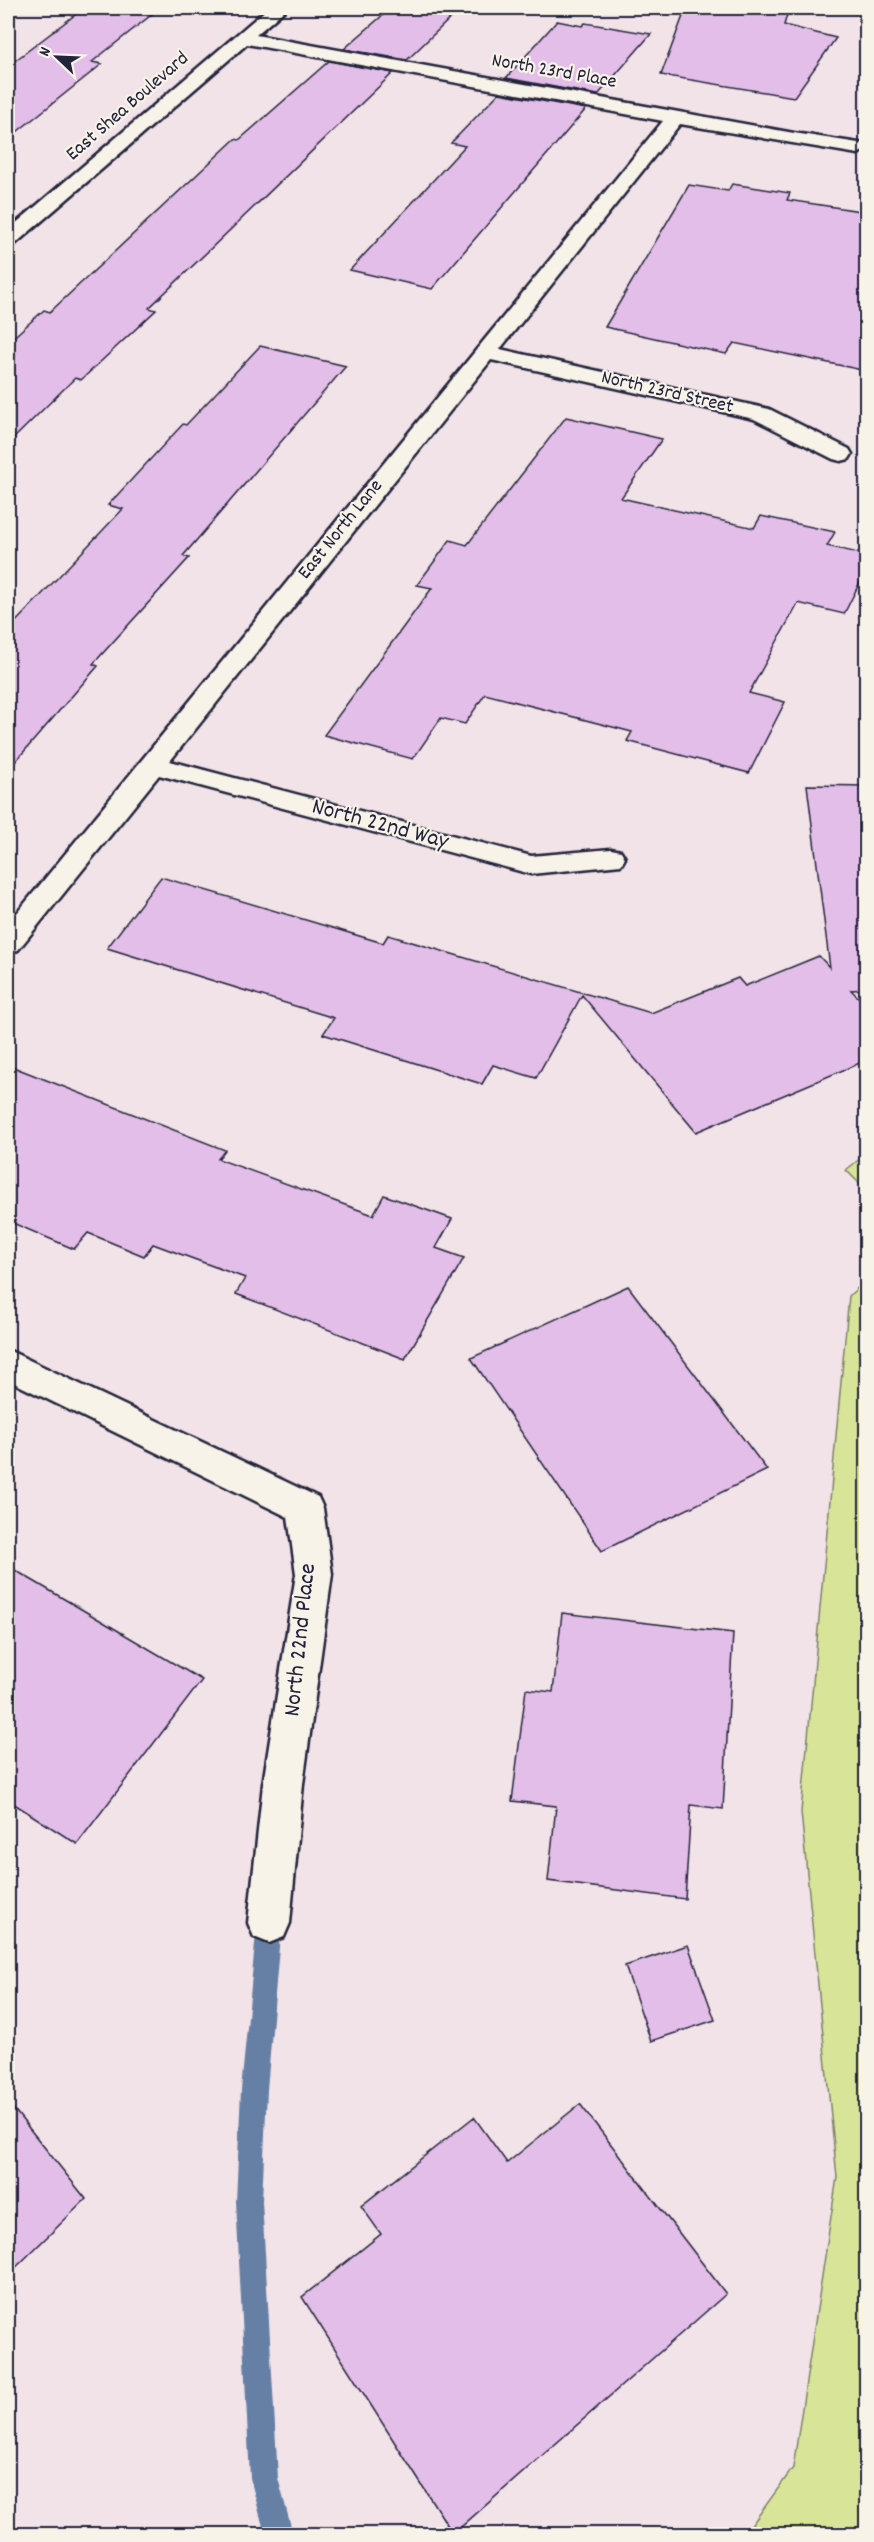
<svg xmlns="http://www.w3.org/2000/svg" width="874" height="2542" font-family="Dekko,sans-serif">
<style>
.green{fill:#d8e497;stroke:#7d8369;stroke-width:1.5}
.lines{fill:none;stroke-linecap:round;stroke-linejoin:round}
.stream{fill:#6680a5;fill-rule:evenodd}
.building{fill:#e3bee8;stroke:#22223b;stroke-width:1.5}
.minor-casing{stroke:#22223b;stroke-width:5}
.minor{fill:#f7f3e8;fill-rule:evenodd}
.labels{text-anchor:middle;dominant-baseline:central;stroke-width:4.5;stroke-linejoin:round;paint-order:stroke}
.far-street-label{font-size:20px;fill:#22223b;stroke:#f7f3e8}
.street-label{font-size:24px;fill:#22223b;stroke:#f7f3e8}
</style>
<rect width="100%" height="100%" fill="#f1e3e8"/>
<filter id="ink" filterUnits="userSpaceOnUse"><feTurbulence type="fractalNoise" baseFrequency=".0167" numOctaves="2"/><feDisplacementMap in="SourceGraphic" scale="12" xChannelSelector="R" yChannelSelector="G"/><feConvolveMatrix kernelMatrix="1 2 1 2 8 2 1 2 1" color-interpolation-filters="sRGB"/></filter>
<g filter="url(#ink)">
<path class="green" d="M866,1154V1190L846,1170Z
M866,1280V2534H745L793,2468L837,2177L801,1812L849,1296Z"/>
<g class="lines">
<path class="stream" d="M269,1911L278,1915L281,1923L267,2090L262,2201L278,2478L293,2534H265L250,2478L236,2201L241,2090L257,1923L260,1915Z"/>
</g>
<path class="building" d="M84,8H160L92,62L102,64L8,139V66Z
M391,8H461L407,60L344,49Z
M686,8H789L784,25L836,38L794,97L661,75Z
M557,21L582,26L585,23L651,34L598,95L506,78Z
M329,61L393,73L149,308L156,310L81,380L75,378L8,444V342L44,310L50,312L235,139L239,140Z
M499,93L586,109L432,289L350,270L465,146L451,143Z
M732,184L790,193L787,200L867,212V371L734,343L726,354L605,327L689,185L728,191Z
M260,346L346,366L183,556L189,558L93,664L98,666L8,770V630L123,509L108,505L183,424L186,425Z
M566,417L662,439L621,498L754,528L761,516L835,532L827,546L867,555V568L844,614L798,603L749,693L785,702L749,773L627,741L632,732L485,694L465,724L441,718L413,759L324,735L432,588L417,585L450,540L467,545Z
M807,785L867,786V989L851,990L867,1006V1060L696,1132L582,995L536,1078L493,1065L482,1084L323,1034L334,1018L107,948L161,877L383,943L388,935L651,1013L738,978L745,986L819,956L830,968Z
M8,1065L225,1150L218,1159L373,1215L384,1195L452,1219L436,1248L464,1258L405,1359L236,1294L245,1278L153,1244L144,1256L88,1233L74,1249L8,1221Z
M628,1286L767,1470L602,1551L471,1358Z
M8,1566L202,1680L77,1844L8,1800Z
M562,1613L733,1633L723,1809L691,1805L685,1899L548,1881L556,1806L512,1801L526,1689L553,1692Z
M688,1945L715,2020L651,2041L625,1966Z
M8,2102L86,2199L8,2275Z
M580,2104L726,2294L453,2534L302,2297L381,2234L361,2206L474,2117L507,2163Z"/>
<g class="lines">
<defs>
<path id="minor" d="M268,8H287L256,35L794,133L865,144L866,149L858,154L680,124L500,349L769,409L849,449L852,454L849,459L841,461L833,459L754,419L491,360L170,761L531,856L611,849L621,851L625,858L621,865L531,874L159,775L18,950L8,953V924L663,121L247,44L15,244L8,246V230Z
M8,1350L318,1497L323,1508L332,1574L303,1784L290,1923L284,1937L269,1943L254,1937L248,1923L263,1784L296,1574L288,1517L8,1380Z"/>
</defs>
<use href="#minor" class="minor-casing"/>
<use href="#minor" class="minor"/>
</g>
</g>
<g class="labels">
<g class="far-street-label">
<text transform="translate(554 72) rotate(10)">North 23rd Place</text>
<text transform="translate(128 107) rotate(-41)">East Shea Boulevard</text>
<text transform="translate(667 393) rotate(13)">North 23rd Street</text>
<text transform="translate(341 530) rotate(-51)">East North Lane</text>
</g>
<g class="street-label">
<text transform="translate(380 825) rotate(15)">North 22nd Way</text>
<text transform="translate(301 1640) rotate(-84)">North 22nd Place</text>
</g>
</g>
<rect width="874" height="2542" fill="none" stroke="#f7f3e8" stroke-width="30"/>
<rect x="15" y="15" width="844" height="2512" fill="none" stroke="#22223b" stroke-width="2" filter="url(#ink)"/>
<g transform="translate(57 57) rotate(293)" stroke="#f7f3e8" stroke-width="4.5" paint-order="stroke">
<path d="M0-4.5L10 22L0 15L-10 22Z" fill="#22223b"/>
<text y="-9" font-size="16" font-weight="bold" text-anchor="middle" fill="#22223b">N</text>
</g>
</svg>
